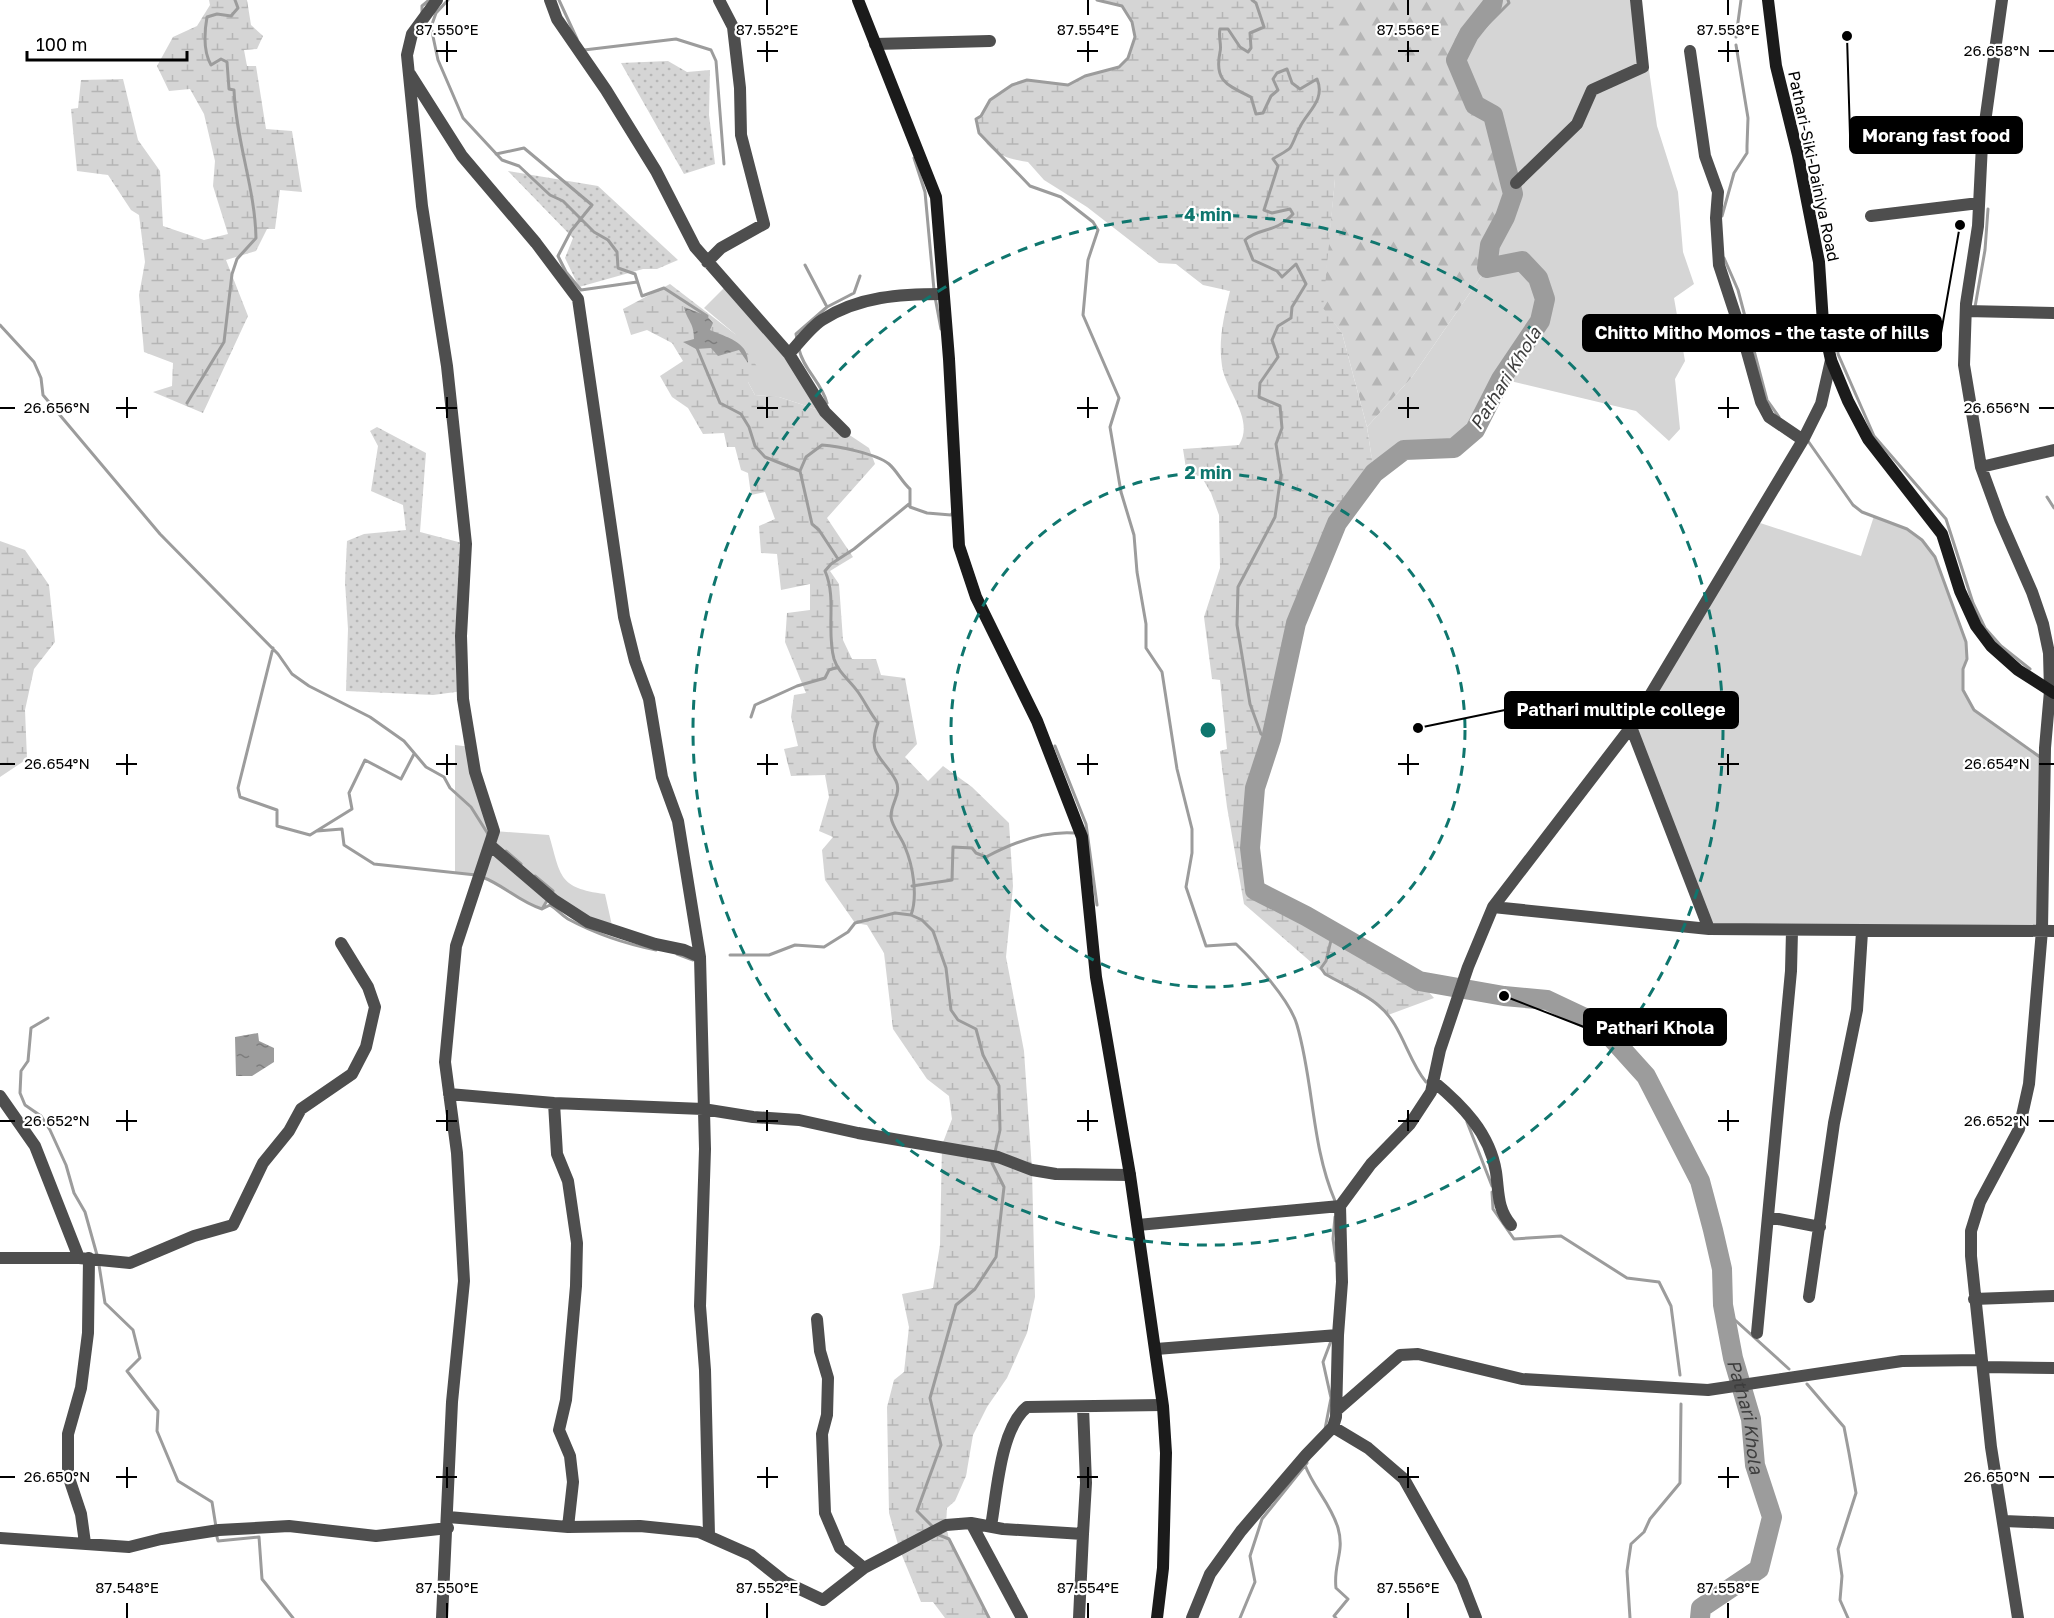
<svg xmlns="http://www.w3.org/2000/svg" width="2054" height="1618" font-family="'Golos Text',sans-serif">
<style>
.green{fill:#d5d5d5}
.forest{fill:url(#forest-firs)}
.wetland{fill:url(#wetland-marsh)}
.park{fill:url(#park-dots)}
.water{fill:url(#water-ripples)}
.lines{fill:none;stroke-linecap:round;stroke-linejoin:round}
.stream{stroke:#9c9c9c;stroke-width:3}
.river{stroke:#9c9c9c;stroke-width:20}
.street{stroke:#4e4e4e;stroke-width:12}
.secondary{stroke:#1b1b1b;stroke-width:12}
.ticks{fill:none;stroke:#000;stroke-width:2}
.ring{fill:none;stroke:#0f766e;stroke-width:3;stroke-dasharray:10 8}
.labels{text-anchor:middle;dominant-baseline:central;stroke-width:4.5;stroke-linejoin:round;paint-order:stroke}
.street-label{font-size:16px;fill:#000;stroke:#fff}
.water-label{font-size:18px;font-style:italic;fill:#3d3d3d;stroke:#fff}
.ticks-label{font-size:15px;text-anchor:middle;fill:#000;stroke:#fff;stroke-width:4.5;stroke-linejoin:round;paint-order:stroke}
.centre{fill:#0f766e;stroke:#fff;stroke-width:3}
.ring-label{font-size:18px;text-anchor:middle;font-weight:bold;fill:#0f766e;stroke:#fff;stroke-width:4.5;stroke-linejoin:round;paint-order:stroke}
.leader{fill:none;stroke:#000;stroke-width:2}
.callout-dot{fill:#000;stroke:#fff;stroke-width:2}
.callout{fill:#000;stroke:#000;stroke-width:2}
.callout-label{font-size:18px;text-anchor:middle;font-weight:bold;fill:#fff}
</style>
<defs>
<pattern id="forest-firs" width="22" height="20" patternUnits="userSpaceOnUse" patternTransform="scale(1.5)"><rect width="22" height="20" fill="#d5d5d5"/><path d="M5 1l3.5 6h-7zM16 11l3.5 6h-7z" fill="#b5b5b5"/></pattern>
<pattern id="wetland-marsh" width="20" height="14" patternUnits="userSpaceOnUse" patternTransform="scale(1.5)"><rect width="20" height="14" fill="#d5d5d5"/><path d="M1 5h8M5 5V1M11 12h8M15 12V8" fill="none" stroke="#b5b5b5"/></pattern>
<pattern id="park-dots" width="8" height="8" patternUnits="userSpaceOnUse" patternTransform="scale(1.5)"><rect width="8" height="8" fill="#d5d5d5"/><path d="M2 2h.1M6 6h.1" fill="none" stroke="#b5b5b5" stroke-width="1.8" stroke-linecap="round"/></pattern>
<pattern id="water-ripples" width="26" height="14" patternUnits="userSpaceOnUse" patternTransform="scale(1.5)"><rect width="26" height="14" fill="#9c9c9c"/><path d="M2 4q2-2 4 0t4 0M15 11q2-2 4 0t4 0" fill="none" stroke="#7d7d7d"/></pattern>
</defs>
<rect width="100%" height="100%" fill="#fff"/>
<path class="green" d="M1493,0H1636L1643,67L1649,70L1657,126L1678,192L1683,252L1694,284L1674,298L1685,361L1675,379L1680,429L1669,441L1636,411L1502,379L1475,430L1454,448L1404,450L1374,473L1367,427L1412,377L1487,268L1490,245L1505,217L1475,105L1456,60L1469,34L1492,5Z
M727,285L759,321L825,412L779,397L755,395L748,382L735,334L704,308Z
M1874,516L1907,529L1922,540L1935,557L1966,642L1967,659L1963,669V690L1974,710L2040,757L2042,930L1709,929L1631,727L1754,521L1861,556Z
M455,745L471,747L494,831L549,835C561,876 558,888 605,894L613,930L549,897L542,909C508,899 494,873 455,873Z"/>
<path class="forest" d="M1335,0H1493L1492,5L1469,34L1456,60L1475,105L1493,115L1513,194L1505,217L1490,245L1487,268L1412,377L1367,427L1342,333L1322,308L1335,179Z"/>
<path class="wetland" d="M209,0H247L251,25L263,36L257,49L244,50L247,66H256L266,129L292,131L302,192L280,190L275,229H267L256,251L226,260L248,316L203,413L153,392L172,386L173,363L144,352L139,295L145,262L139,215L131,210L108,175L77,171L71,109L78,108L81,80L123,79L138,140L160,171L163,226L204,240L228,234L213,186L215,161L204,114L190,89L169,91L157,66L173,37L197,26L210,5Z
M1097,0H1335V179L1323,308L1342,333L1367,427L1374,473L1337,523L1296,623L1271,739L1255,788L1250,848L1255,890L1306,916L1419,981L1434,998L1388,1015L1378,1005L1327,976L1244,904L1227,807L1220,751L1227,749L1220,680L1212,679L1204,617L1220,568L1219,515L1211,493L1201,476L1187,475L1183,449L1239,445C1255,419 1226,392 1222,366C1218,340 1224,316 1230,291L1203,285L1176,264L1159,263L1087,207L1044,180L1028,162C999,158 983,149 976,119L981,116L990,100L1012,85L1027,80L1068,85L1085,76L1119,67L1128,58L1135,37L1132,22L1122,6Z
M670,284L735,334L758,368L748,382L755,395L779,397L825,412L845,432L869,448L875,464L827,518L853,557L830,571L839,584L843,640L852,659H876L881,675L905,678L917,744L905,757L928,781L943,766L972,787L1009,823L1013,886L1006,957L1024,1051L1032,1170L1035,1297L1027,1333L1007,1378L987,1407L973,1435L966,1476L955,1501L947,1508L946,1525L949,1539L989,1618H945L933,1602H921L899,1548L889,1513L887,1407L894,1380L904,1372L909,1327L902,1294L933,1288L940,1245L942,1145L952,1119L949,1096L927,1079L893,1029L884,953L867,925L855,923L825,880L822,850L833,837L819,831L829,797L825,775L791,776L784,749L798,746L791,717L794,695L806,693L785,642L787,613L810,610V584L781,590L777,554L761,553L759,526L775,519L765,492L751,495L748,473L741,470L735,447H727L724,433L703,434L688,408L672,397L660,376L683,361L672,343L647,330L631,335L623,309Z
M0,541L25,550L49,585L55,642L34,669L25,710L27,759L0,777Z"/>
<path class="park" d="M668,61L687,72L710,70L709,115L715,164L684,174L621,63Z
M508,171L598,186L678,260L657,269H643L579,287L565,258L573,238Z
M377,427L426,453L420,532L466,544L463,691L433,695L346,691L348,629L345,582L347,541L364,534L406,530L403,505L371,491L378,446L370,431Z"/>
<path class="water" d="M684,307L707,316L713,323L710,330C726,337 749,342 748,363L739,350L718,356L711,348L696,349L683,342L694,339C694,322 687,321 684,307Z
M258,1033L259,1041L274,1048V1062L252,1076H236L235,1037Z"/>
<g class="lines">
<path class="stream" d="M448,0L436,13L431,27L438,60L463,118L502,160L519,166L550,195L563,201L594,232L608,240L617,252L618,268L635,274L642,296L664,288L707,316
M559,0L577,39
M1097,0L1122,6L1132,22L1135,37L1128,58L1119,67L1085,76L1068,85L1027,80L1012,85L990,100L981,116L976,119L979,133L1030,186L1061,197L1093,222L1098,230L1088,260L1083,315L1119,398L1110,427L1121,492L1134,535L1137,572L1146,624V648L1162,672L1177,769L1192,829V853L1186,887L1206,946L1236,944C1255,962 1290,1000 1297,1025C1314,1083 1311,1145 1335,1201
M1252,0L1256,3L1264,27L1250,33L1251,48L1248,52L1240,47L1228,29H1220C1218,37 1222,45 1220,52C1214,81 1227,85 1251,97L1256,114L1263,113L1271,96L1278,90L1273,79L1277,73L1287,69L1292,83L1300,89L1317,79C1326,100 1307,112 1300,127C1296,134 1294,142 1290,148C1286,152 1277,156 1273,159L1278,166L1264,210L1272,213L1290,209L1293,214C1275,234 1259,227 1245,240L1253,260L1277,271L1282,277L1296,264L1306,284L1292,307L1291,318L1278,326L1272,340L1278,357L1260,383L1259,397L1280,406L1282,428L1276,444L1281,475L1275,517L1238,587L1237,625L1250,704L1261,734L1271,739
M422,13V6L429,0
M1736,37L1741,0
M1467,38L1485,27L1509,3L1508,0
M584,50L676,39L711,50L716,61L724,164
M496,154L524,148L592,205L571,231L558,256L566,272L581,290L637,282
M914,158L925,192L934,290
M1722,216L1734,173L1747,153V146L1748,118L1736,45
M1724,258L1738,290L1767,400L1779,417
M805,265L827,307L854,293L860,276
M935,297L941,329
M1975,307L1985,250L1988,209
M0,325L34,362L41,378L43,395L160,534L278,654L292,674L309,686L370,717L404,741L426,767L444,777L450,788L471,807L488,834
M1837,331L1838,354L1874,436L1946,519L1973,603L1985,628L2001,646L2030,669
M797,339L796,334L827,307
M697,348L720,403L741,414L749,427L755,446L765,457L800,471L812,524L819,530L838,559
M799,349C803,369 822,383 827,403
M187,403L224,342L232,274L237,259L256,238C255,188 236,141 234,90L229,89L227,62L221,59L211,65C203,51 204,34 207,17L217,14L231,16L238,8L235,0
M1808,441L1853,505L1862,512L1907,529L1922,540L1935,557L1966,642L1967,659L1963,669V690L1974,710L2040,757
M800,471L806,457L822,445C838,446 877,454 889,464C897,471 902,482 910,489V507L927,513L951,515L953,512
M2047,497L2054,508
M909,504L854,549L831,564L825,571C837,598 826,630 834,659C839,674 849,679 858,692C865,702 870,713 878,723C866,756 884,757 896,781C902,793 890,805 891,817C892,827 902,838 905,847C913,866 918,896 911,915
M273,648L238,788L240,797L277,810V826L310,835L352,809L349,793L365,760L401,779L414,754
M751,717L755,705L797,686L825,678L829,670L838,667
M1055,746L1086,824L1097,905
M317,831L342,829L344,845L374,864L476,875
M506,851L521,864
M535,876L553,891L551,894
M482,877C504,885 519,902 542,909
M912,886L952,880L953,847L972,848L976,853L986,857C1012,843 1045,831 1074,833
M548,899L542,909L550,905C557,909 560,914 568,919C594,933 626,944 656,950
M1333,932L1326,961L1321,968L1325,974C1342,984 1363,992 1378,1005C1402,1024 1407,1059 1426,1082
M677,954L693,960
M730,955H769L795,945L824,947L848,932L855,923L895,913L911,915L922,920L933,931L946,968L951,1010L958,1020L976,1029L983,1055L999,1086L1000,1130L995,1152
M48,1018L31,1028L28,1061L21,1071L20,1093L25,1105L41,1116L50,1130L66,1165L74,1193L85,1212L97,1255
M1467,1122L1492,1186
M1492,1192L1493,1209L1514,1239L1561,1236L1627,1278L1659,1282L1671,1306L1680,1375
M1335,1217L1333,1239L1336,1261
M99,1265L105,1303L133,1330L140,1358L127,1371L158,1411L157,1431L178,1481L212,1502L216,1527
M1725,1311L1789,1369
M1807,1384L1844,1427L1849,1453L1856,1493L1838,1549L1842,1576L1840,1600L1848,1618
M1325,1429L1331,1398L1323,1362L1331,1341
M1305,1465C1313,1487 1331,1504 1338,1528C1345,1552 1333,1564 1336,1588L1348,1599L1334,1616L1336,1618
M932,1526L917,1511L941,1445L930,1398L956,1305L975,1289L996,1257L1004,1187L992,1163L993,1158
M216,1533L218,1541L259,1537L262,1579L293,1618
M939,1535L949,1539L989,1618
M1240,1618L1255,1582L1250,1556L1262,1519L1307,1463
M1630,1618L1627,1571L1631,1544L1644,1532L1650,1519L1680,1483L1681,1404"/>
<path class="river" id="s1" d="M1493,0L1492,5L1469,34L1456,60L1475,105L1493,115L1513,194L1505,217L1490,245L1487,268L1522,261L1538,278L1545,299L1540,321L1501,379L1475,430L1454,448L1404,450L1374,473L1337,523L1296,623L1271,739L1255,788L1250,848L1255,890L1306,916L1419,981L1504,996L1547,1000L1600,1025L1646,1076L1700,1181L1713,1230L1722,1269L1723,1305L1733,1358L1751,1419L1755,1465L1772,1517L1759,1569L1701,1608L1700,1618"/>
<path class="street" d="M437,0L412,34L407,55L422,206L447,366L466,544L461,636L463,699L475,772L494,831L456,946L445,1062L457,1153L464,1281L452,1402L442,1618
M550,0L557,19L606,90L656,171L695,247L789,354L825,412L845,432
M2002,0L1982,144L1978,226L1966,304L1964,365L1981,467L2000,519L2032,592L2043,624L2049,653L2050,691L2045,748L2042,930L2029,1084L2019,1129L1980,1202L1971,1231V1256L1991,1447L2018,1618
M875,44L990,41
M1690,51L1705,156L1718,192L1716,218L1719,265L1744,341L1761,402L1769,417L1803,440
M410,74L462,156L536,243L578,299L624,617L635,661L649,699L662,777L678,821L700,957
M1516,183L1577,124L1592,90L1643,67L1636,0
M1871,216L1979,203
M707,262L721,248L764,224L741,135L740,88L733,27L719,0
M1966,311L2054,313
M789,354C799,343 810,328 822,320C859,296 901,294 943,294
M1981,467L2054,450
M1631,727L1709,929
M491,846L554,900L588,922L655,944L684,950L700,957L705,1149L700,1306L705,1370L709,1535
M1493,907L1709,929L2054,931
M1433,1081C1462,1105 1490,1133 1496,1172C1499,1193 1497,1208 1511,1225
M449,1094L554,1103L703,1109L753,1117L799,1120L858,1133L998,1157L1032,1170L1056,1174L1130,1175
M0,1096L35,1146L79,1258
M554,1103L557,1154L568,1181L577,1243L576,1286L566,1400L559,1430L570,1456L573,1482L568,1527
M1768,1217L1820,1227
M1138,1225L1340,1206
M0,1258H79L130,1263L194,1236L233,1225L263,1163L289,1131L301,1109L352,1074L366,1047L375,1007L368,987L341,943
M1809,1297L1834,1123L1857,1010L1862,932
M1974,1299L2054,1296
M817,1319L820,1351L828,1378L827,1415L822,1434L825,1513L840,1548L864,1568
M1757,1333L1791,971L1792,931
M1156,1349L1338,1335
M1983,1367L2054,1368
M1337,1410L1400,1355L1418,1354L1522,1379L1708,1390L1902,1361L1982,1360
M1333,1427L1368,1448L1404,1479L1462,1582L1476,1618
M448,1517L568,1527L640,1526L699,1532L751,1555L785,1582L823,1600L864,1568L946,1525L971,1523L1003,1529L1083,1534L1079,1618
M2004,1521L2054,1523
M971,1523L1022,1618
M991,1526C997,1493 1000,1429 1027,1407L1162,1405
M1083,1534L1086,1483L1083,1407
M0,1538L129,1547L161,1539L219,1530L289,1526L376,1536L448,1528
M85,1543L81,1514L68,1475V1434L81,1388L88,1333L89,1258
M1192,1618L1210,1574L1241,1531L1306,1455L1333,1427L1336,1417L1338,1335L1342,1282L1340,1206L1371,1164L1410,1124L1431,1092L1440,1050L1468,967L1493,907L1631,727L1803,440L1821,404L1831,360"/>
<path class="secondary" d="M858,0L936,197L949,359L959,546L976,597L1037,721L1082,837L1096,977L1130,1175L1163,1406L1166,1453L1163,1568L1157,1618
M1768,0L1776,66L1798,155L1819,262L1823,323L1831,360L1848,401L1868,439L1942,534L1960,591L1976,626L1991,646L2018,670L2054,693"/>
</g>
<path class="ticks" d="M447,0V15M767,0V15M1088,0V15M1408,0V15M1728,0V15M447,41V62M767,41V62M1088,41V62M1408,41V62M1728,41V62M436,51H457M757,51H778M1077,51H1098M1398,51H1419M1718,51H1739M2039,51H2054M127,397V418M447,397V418M767,397V418M1088,397V418M1408,397V418M1728,397V418M0,408H15M116,408H137M436,408H457M757,408H778M1077,408H1098M1398,408H1419M1718,408H1739M2039,408H2054M127,754V775M447,754V775M767,754V775M1088,754V775M1408,754V775M1728,754V775M0,764H15M116,764H137M436,764H457M757,764H778M1077,764H1098M1398,764H1419M1718,764H1739M2039,764H2054M127,1110V1131M447,1110V1131M767,1110V1131M1088,1110V1131M1408,1110V1131M1728,1110V1131M0,1121H15M116,1121H137M436,1121H457M757,1121H778M1077,1121H1098M1398,1121H1419M1718,1121H1739M2039,1121H2054M127,1467V1488M447,1467V1488M767,1467V1488M1088,1467V1488M1408,1467V1488M1728,1467V1488M0,1477H15M116,1477H137M436,1477H457M757,1477H778M1077,1477H1098M1398,1477H1419M1718,1477H1739M2039,1477H2054M127,1603V1618M447,1603V1618M767,1603V1618M1088,1603V1618M1408,1603V1618M1728,1603V1618"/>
<g class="ring">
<circle cx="1208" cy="730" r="257"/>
<circle cx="1208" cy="730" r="515"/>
</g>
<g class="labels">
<g class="street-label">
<text transform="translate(1814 166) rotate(78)">Pathari-Siki-Dainiya Road</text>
</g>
<g class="water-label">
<text transform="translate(1505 378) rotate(-58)">Pathari Khola</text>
<text stroke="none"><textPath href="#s1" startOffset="1894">Pathari Khola</textPath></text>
</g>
</g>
<g class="ticks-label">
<text x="447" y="35">87.550°E</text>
<text x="767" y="35">87.552°E</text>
<text x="1088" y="35">87.554°E</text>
<text x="1408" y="35">87.556°E</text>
<text x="1728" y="35">87.558°E</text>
<text x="1997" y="56">26.658°N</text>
<text x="57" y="413">26.656°N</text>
<text x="1997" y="413">26.656°N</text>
<text x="57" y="769">26.654°N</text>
<text x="1997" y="769">26.654°N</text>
<text x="57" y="1126">26.652°N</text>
<text x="1997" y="1126">26.652°N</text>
<text x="57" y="1482">26.650°N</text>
<text x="1997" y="1482">26.650°N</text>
<text x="127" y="1593">87.548°E</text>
<text x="447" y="1593">87.550°E</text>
<text x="767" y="1593">87.552°E</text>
<text x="1088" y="1593">87.554°E</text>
<text x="1408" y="1593">87.556°E</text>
<text x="1728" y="1593">87.558°E</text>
</g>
<circle cx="1208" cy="730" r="9" class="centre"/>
<g class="ring-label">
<text x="1208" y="221">4 min</text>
<text x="1208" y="479">2 min</text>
</g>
<path class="leader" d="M1847 36L1850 135M1960 225L1941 333M1418 728L1505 710M1504 996L1584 1027"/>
<g class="callout-dot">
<circle cx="1847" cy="36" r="6"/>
<circle cx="1960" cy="225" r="6"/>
<circle cx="1418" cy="728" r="6"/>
<circle cx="1504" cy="996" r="6"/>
</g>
<g class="callout">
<rect x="1850" y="117" width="172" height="36" rx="6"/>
<rect x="1583" y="315" width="358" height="36" rx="6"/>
<rect x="1505" y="692" width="233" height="36" rx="6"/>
<rect x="1584" y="1009" width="142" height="36" rx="6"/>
</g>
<g class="callout-label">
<text x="1936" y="142">Morang fast food</text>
<text x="1762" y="339">Chitto Mitho Momos - the taste of hills</text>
<text x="1621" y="716">Pathari multiple college</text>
<text x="1655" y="1034">Pathari Khola</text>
</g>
<path d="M27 51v9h160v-9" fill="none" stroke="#000000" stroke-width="3"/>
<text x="36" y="51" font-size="18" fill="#000000" stroke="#ffffff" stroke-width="4.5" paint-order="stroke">100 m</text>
</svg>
